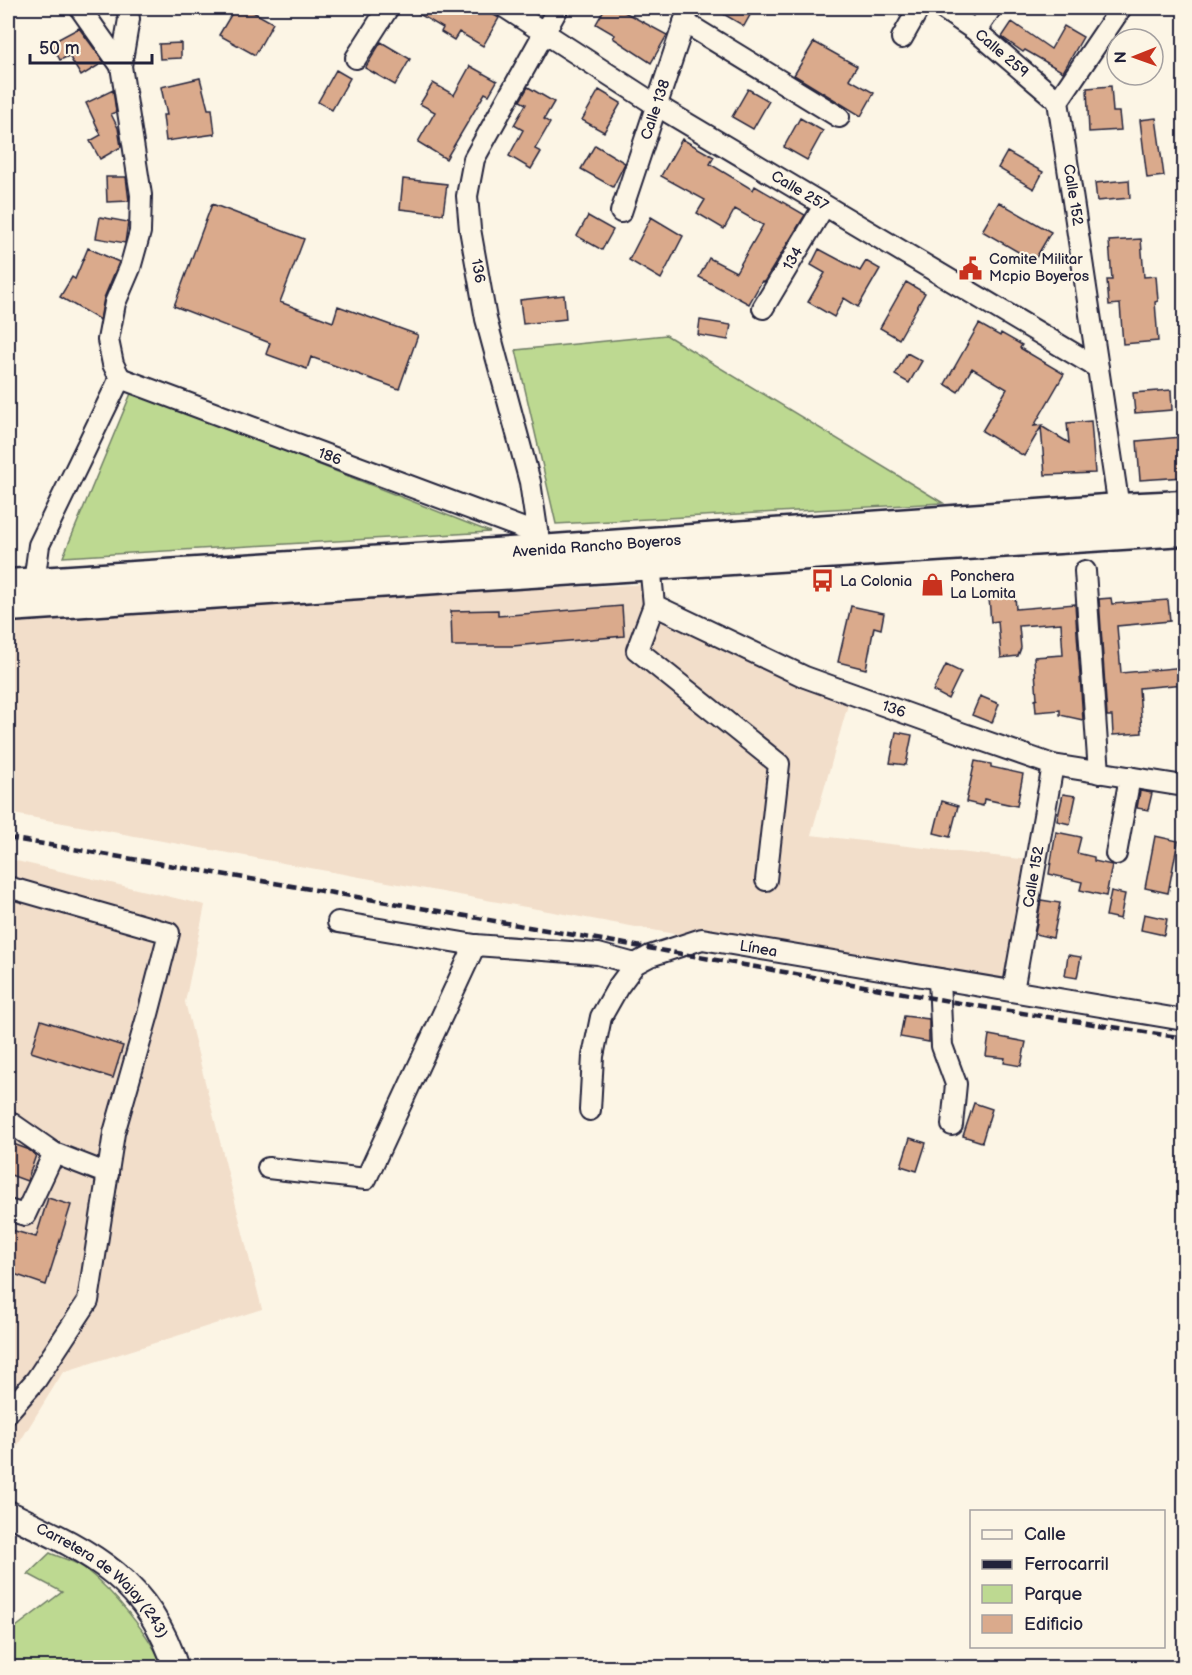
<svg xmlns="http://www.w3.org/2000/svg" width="1192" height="1675" font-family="'Balsamiq Sans',sans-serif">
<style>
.built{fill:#f2deca}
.green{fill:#bdd991;stroke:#707e66;stroke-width:1.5}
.building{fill:#daaa8c;stroke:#22223b;stroke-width:1.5}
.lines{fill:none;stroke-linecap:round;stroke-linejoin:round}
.minor-casing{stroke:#22223b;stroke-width:24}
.major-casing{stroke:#22223b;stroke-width:28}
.highway-casing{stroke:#22223b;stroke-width:33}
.minor{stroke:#fcf5e5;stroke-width:20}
.major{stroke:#fcf5e5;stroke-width:24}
.highway{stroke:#fcf5e5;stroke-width:28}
.rail{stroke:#22223b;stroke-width:4.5;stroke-dasharray:9 4.5;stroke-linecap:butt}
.labels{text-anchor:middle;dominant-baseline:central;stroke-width:4.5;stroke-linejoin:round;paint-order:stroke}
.street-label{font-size:15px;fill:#22223b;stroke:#fcf5e5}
.poi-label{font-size:15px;fill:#22223b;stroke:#fcf5e5;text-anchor:start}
</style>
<rect width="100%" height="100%" fill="#fcf5e5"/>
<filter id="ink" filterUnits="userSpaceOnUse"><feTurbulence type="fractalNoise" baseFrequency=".0167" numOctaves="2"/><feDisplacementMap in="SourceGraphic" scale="12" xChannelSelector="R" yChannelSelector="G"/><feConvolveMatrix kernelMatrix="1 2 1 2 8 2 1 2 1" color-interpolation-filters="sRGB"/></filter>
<g filter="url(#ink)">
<path class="built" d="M652,584L655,605L851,694L811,835L1037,861L1013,991L702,939L8,813V619L211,603Z
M8,859L205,905L185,1002L262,1309L63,1372L8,1461Z"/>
<path class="green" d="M666,335L943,503L556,524L516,350Z
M132,391L490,532L63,557Z
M50,1553C61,1558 75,1561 84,1568C111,1589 152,1636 163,1668H8V1633L62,1592L28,1574Z"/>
<path class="building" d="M235,8H246L273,23L255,55L219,35Z
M409,8H469L481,14L484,9L499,18L483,46L459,32L454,40L441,32L443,28Z
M605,8H617L667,35L651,63L613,38L615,35L596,24Z
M713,8H754L744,26Z
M1012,22L1051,49L1064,26L1083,37L1063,72L1025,50L1023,52L1002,37Z
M79,28L104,62L81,76L69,56L60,60L51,43Z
M381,42L410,59L395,85L365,68Z
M814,42L857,66L849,79L874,93L861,116L794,75Z
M181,43V58L160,59L159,44Z
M470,66L497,81L489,95L485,93L446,159L418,142L435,112L420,104L433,83L454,95Z
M336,70L350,78L332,110L318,102Z
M200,78L208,109H212L215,134L166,141L163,115H167L161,87Z
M1111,86L1113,112H1119L1121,130L1089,132L1087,88Z
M528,87L554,102L544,119L550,123L535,149L541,152L531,169L509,156L523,130L514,125L526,104L520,101Z
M748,89L769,101L753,129L732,117Z
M113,90L116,112L111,114L118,128L121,147L100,159L90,141L101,135L86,103Z
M599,90L621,103L604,132L582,120Z
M800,118L823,131L807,160L784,147Z
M1156,118L1164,176L1147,178L1140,120Z
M682,139L714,157L710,164L753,190L755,186L805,215L764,282L762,281L749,304L699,277L709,258L736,272L763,225L735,209L724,229L697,213L705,200L661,176Z
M595,145L625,163L613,187L581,169Z
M1007,152L1043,172L1034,189L998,168Z
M106,177H126L129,201L107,202Z
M403,179L447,184L443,214L400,209Z
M1129,180L1130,198L1097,201L1095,183Z
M999,202L1051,232L1034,261L982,231Z
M212,204L304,239L280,302L333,322L338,306L418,335L399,389L311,357L307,369L266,354L270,343L174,306Z
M588,216L613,230L602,250L577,236Z
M100,217L128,222L125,243L96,238Z
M651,217L683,236L661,279L629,260Z
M1141,239L1144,277L1156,276L1158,301L1155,302L1158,341L1123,344L1120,304L1109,305L1107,280H1112L1109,241Z
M88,248L119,262L104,298L100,320L60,297L72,277L75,279Z
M819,249L860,271L866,261L880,269L858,307L844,298L834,317L808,302L825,273L811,265Z
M906,282L925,293L899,339L880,328Z
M564,295L566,319L523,324L520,300Z
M700,320L731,325L728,340L698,335Z
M979,324L1000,336L1001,333L1022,345L1020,348L1064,374L1034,426L1042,425L1041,426L1069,443L1067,423L1091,421L1095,473L1045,475L1041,427L1024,456L982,431L1007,389L972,368L958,392L945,384Z
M907,353L922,361L909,383L895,375Z
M1171,390L1172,410L1135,413L1133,393Z
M1181,437L1184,477L1140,480L1137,441Z
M1015,596L1016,609L1075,604L1083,720L1060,715V710L1036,712L1035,700L1037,699L1034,657L1063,655L1061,623L1019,626L1021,648L1018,656L1001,658L998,621L991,622L989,598Z
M1111,598L1112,604L1168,600L1170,621L1117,626L1121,673L1185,667V684L1139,688L1142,733L1113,735L1112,716H1107L1099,599Z
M622,606L624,636L513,646H452L451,611L498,610V616Z
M851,606L884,613L881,629L874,627L866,669L838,662Z
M946,665L961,672L948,699L933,691Z
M980,696L999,704L992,723L972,715Z
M896,732L912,735L906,765L890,763Z
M975,761L991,764V767L1023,774L1017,806L984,799L983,806L966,802Z
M1140,791L1152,793L1148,810L1137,808Z
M1063,794L1076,796L1070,824L1057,821Z
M942,801L958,806L950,837L934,833Z
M1056,832L1081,837L1077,853L1094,857V861L1112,865L1106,896L1080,890L1082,882L1049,874Z
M1155,836L1178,841L1168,893L1145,888Z
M1111,891L1125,894L1120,919L1106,916Z
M1041,900L1060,903L1053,938L1035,934Z
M1144,914L1167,919L1164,935L1141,930Z
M1068,955L1081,957L1077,978L1065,976Z
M904,1016L929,1019V1042L900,1037Z
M41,1020L123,1046L113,1078L31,1052Z
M989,1035L1026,1042L1021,1066L1004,1063L1005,1058L986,1056Z
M974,1103L992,1109L982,1142L963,1136Z
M910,1138L926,1143L917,1171L901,1166Z
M8,1142L27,1149L36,1155L27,1181L8,1174Z
M48,1198L71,1205L46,1285L8,1272V1229L36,1237Z"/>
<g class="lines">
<defs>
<g id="minor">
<path d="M80,8L121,66"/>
<path id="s1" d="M506,8L656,105L1098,368"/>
<path id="s2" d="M942,8L976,31L1058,101"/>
<path d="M684,22L839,117"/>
<path d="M976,31L991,8"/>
<path d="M902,38L919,8"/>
<path d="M356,58L388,8"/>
<path id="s3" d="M621,212L689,8"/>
<path id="s4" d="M763,308L824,206"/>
<path id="s5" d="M120,378L538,534"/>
<path d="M1119,508L1058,101L1121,8"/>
<path d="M540,550L530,482L486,319L470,229L467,196L474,159L558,8"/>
<path id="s6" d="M650,564L654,605L805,677L961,733L1053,765L1184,786"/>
<path d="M1085,571L1099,773"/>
<path d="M34,583L39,545L120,378L113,364L108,340L115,303L130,268L140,232L141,195L121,66L129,19L127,8"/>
<path d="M654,605L637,650L779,764L766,880"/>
<path d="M1116,854L1130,777"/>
<path d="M8,887L169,933L148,1014L114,1133L88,1301L36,1380L8,1412"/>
<path d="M338,922L475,945L598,954L635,964"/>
<path d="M939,979L942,1046L956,1084L952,1125"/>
<path id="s7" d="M1013,991L1053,765"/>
<path id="s8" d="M590,1110L593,1056L601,1017L618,987L635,964L650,956L702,939L1184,1020"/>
<path d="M8,1121L54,1153L108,1174"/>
<path d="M268,1168L366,1179L475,945"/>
<path d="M8,1210L25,1215L54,1153"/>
</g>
<g id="major">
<path id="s9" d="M8,1513C87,1551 148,1577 176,1668"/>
</g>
<g id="highway">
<path id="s10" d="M8,584L540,550L1119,508L1184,505"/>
<path d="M8,607C400,582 792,555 1184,531"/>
</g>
</defs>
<use href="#minor" class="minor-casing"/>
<use href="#major" class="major-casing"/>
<use href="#highway" class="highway-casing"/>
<use href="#minor" class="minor"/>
<use href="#major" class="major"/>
<use href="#highway" class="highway"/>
<path class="rail" d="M8,838L387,902L977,1006L1184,1038"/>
</g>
</g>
<defs>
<symbol id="civic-bare" viewBox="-9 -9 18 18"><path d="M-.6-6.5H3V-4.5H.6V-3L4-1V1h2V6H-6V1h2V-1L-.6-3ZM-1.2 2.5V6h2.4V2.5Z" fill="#c8321e" stroke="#fcf5e5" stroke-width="2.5" paint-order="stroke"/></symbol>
<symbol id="bus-bare" viewBox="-9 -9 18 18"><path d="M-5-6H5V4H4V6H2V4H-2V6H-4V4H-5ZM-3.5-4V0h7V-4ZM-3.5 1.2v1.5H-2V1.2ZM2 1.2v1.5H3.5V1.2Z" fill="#c8321e" stroke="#fcf5e5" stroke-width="2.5" paint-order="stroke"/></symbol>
<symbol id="shop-bare" viewBox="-9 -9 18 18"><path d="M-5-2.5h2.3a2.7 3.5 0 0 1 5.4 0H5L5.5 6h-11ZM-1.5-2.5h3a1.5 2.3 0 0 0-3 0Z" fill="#c8321e" stroke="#fcf5e5" stroke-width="2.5" paint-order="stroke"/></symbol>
</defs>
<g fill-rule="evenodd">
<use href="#civic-bare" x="954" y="252" width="33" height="33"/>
<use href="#bus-bare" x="806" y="564" width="33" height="33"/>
<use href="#shop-bare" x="916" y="568" width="33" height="33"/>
</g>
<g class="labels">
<g class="street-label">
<text stroke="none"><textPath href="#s2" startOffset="75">Calle 259</textPath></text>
<text stroke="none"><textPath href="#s3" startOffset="108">Calle 138</textPath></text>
<text stroke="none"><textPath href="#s1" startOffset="346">Calle 257</textPath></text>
<text transform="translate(1073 195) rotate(81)">Calle 152</text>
<text stroke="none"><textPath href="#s4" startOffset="58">134</textPath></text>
<text transform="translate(478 271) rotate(80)">136</text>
<text stroke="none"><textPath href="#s5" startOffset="224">186</textPath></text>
<text stroke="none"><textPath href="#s10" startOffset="590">Avenida Rancho Boyeros</textPath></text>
<text stroke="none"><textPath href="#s6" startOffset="303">136</textPath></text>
<text stroke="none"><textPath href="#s7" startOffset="116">Calle 152</textPath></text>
<text stroke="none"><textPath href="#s8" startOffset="286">Línea</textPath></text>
<text stroke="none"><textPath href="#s9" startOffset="118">Carretera de Wajay (243)</textPath></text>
</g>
<g class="poi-label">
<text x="989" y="259">Comite Militar<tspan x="989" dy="17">Mcpio Boyeros</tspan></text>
<text x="950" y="576">Ponchera<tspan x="950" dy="17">La Lomita</tspan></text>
<text x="840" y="581">La Colonia</text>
</g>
</g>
<rect width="1192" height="1675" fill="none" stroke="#fcf5e5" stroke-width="30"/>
<rect x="15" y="15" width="1162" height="1645" fill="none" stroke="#22223b" stroke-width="2" filter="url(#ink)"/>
<rect x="970" y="1510" width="195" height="138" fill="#fcf5e5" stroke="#a5a1a1" stroke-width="1.5"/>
<rect x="982" y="1530" width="30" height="9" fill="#fcf5e5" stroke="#a5a1a1" stroke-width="1.5"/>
<text x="1024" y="1540" font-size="18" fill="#22223b">Calle</text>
<rect x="982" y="1560" width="30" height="9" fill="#22223b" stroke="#a5a1a1" stroke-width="1.5"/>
<text x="1024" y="1570" font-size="18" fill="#22223b">Ferrocarril</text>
<rect x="982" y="1585" width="30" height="18" fill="#bdd991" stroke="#a5a1a1" stroke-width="1.5"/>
<text x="1024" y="1600" font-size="18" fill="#22223b">Parque</text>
<rect x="982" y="1615" width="30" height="18" fill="#daaa8c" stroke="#a5a1a1" stroke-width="1.5"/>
<text x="1024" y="1630" font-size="18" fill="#22223b">Edificio</text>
<g transform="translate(1135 57) rotate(269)"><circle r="28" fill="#fcf5e5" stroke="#a5a1a1" stroke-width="1.5"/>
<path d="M0-4.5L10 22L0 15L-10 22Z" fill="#c8321e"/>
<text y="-9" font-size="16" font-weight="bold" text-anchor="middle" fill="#22223b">N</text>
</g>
<path d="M30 54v9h122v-9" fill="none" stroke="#22223b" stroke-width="3"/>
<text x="39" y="54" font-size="18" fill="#22223b" stroke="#fcf5e5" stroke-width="4.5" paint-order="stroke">50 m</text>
</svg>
